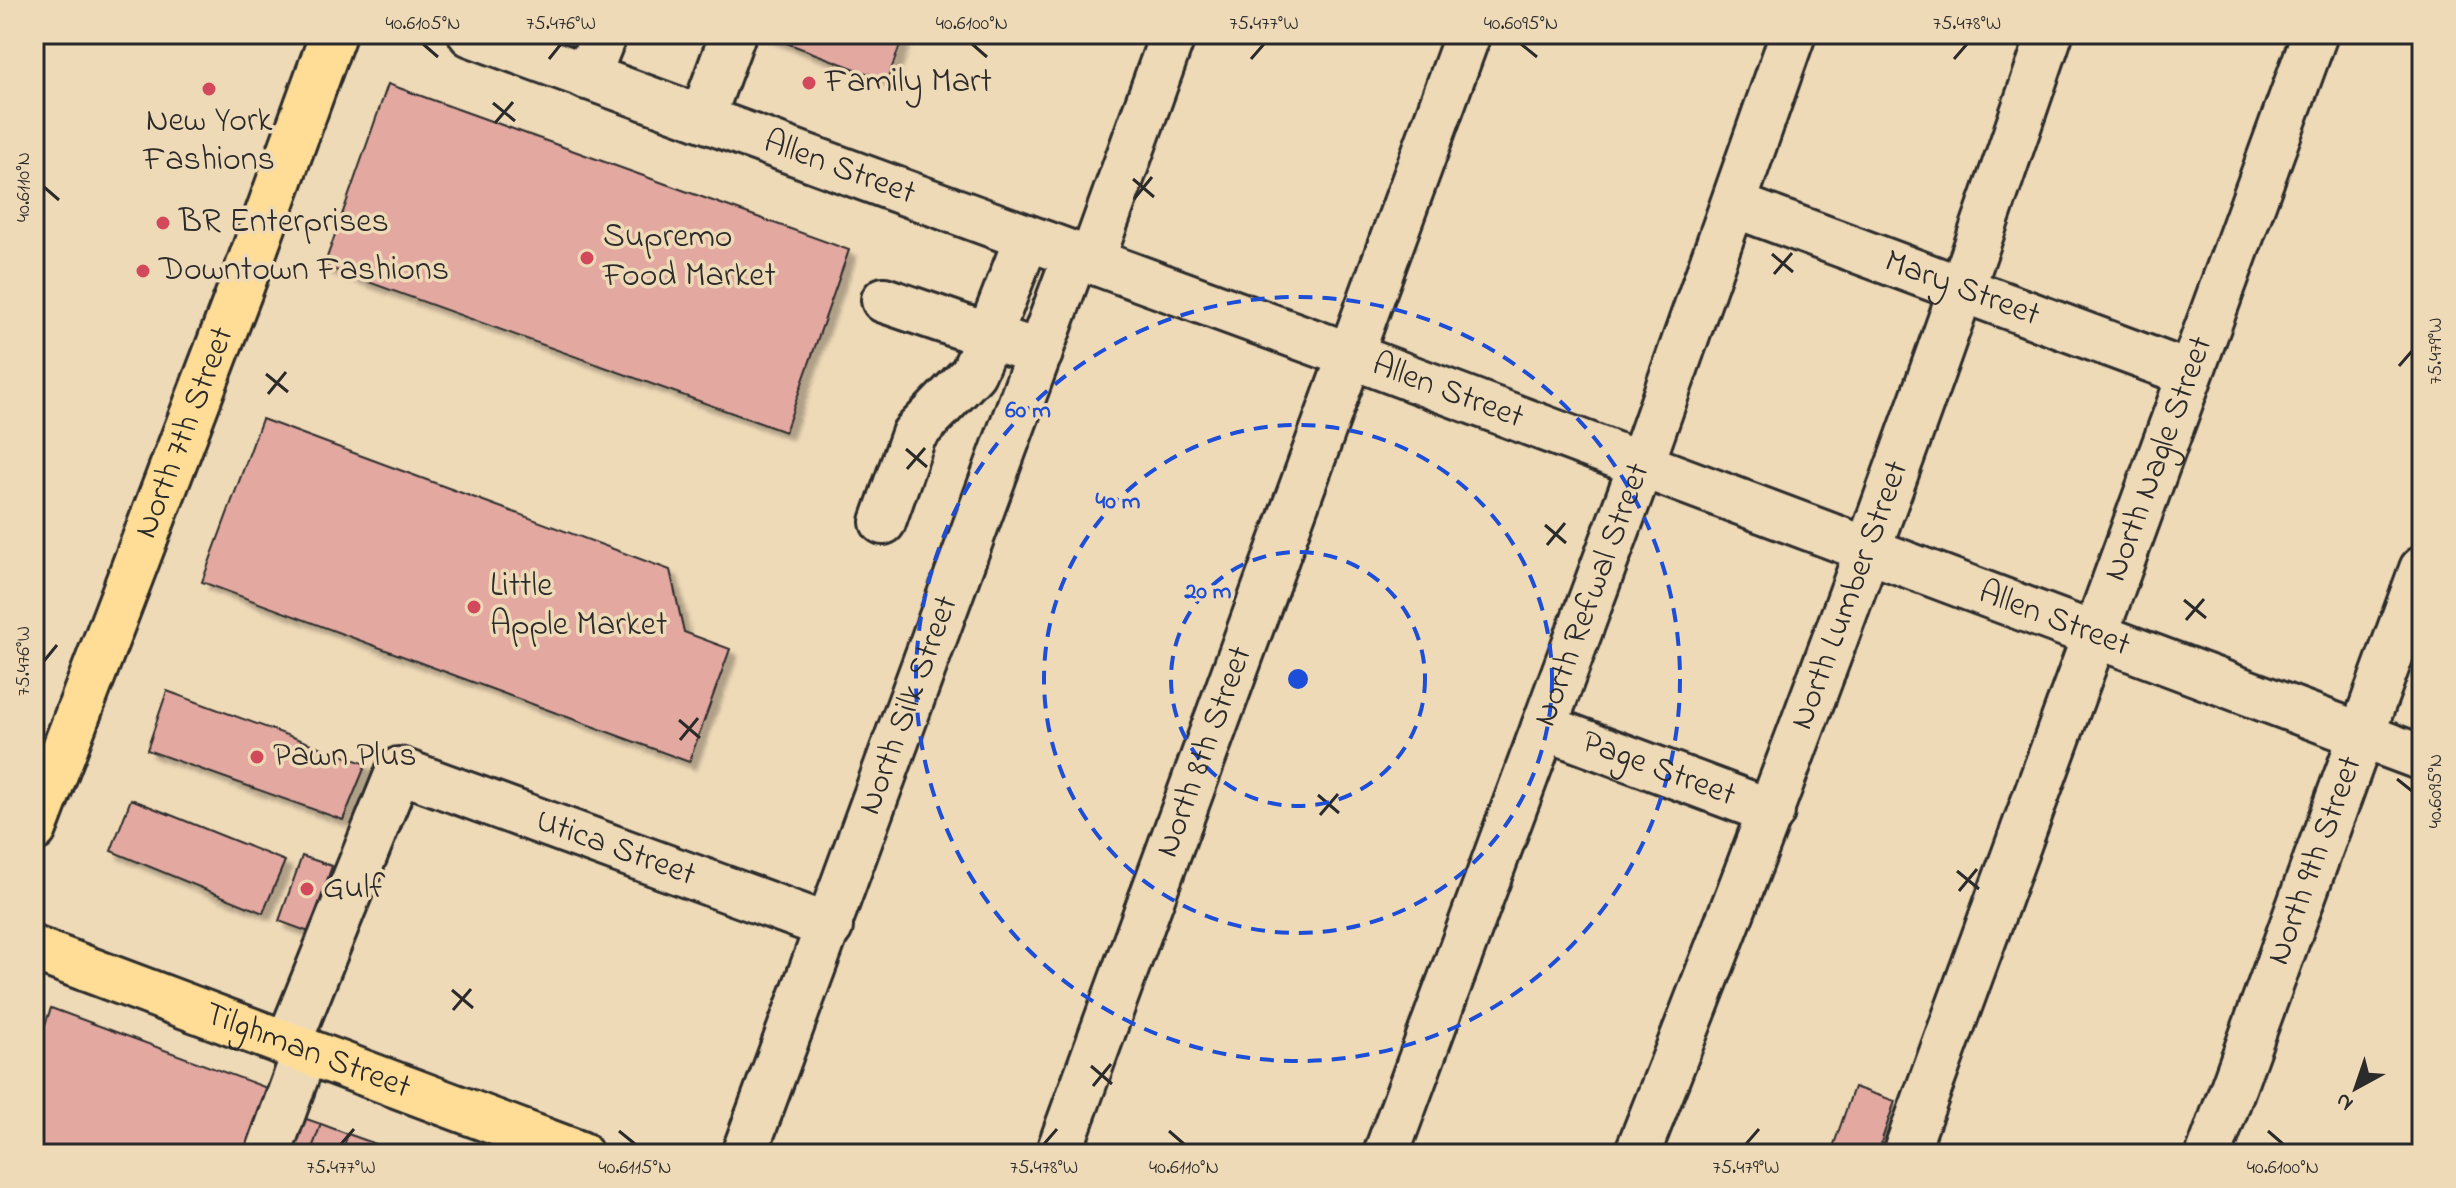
<svg xmlns="http://www.w3.org/2000/svg" width="2456" height="1188" font-family="'Indie Flower',sans-serif">
<style>
.building{fill:#e3a9a1;stroke:#2b2b2b;stroke-width:2;filter:url(#shadow)}
.lines{fill:none;stroke-linecap:round;stroke-linejoin:round}
.minor-casing{stroke:#2b2b2b;stroke-width:50}
.major-casing{stroke:#2b2b2b;stroke-width:50}
.minor{stroke:#efdab8;stroke-width:44}
.major{stroke:#ffdd96;stroke-width:44}
.ticks{fill:none;stroke:#2b2b2b;stroke-width:3}
.ring{fill:none;stroke:#1d4ed8;stroke-width:4;stroke-dasharray:14 10}
.poi-dot{fill:#d1495b;stroke:#efdab8;stroke-width:3}
.labels{text-anchor:middle;dominant-baseline:central;stroke-width:7;stroke-linejoin:round;paint-order:stroke}
.poi-label{font-size:34px;fill:#2b2b2b;stroke:#efdab8;text-anchor:start}
.street-label{font-size:34px;fill:#2b2b2b;stroke:#efdab8}
.centre{fill:#1d4ed8;stroke:#efdab8;stroke-width:4}
.ring-label{font-size:24px;text-anchor:middle;font-weight:bold;fill:#1d4ed8;stroke:#efdab8;stroke-width:7;stroke-linejoin:round;paint-order:stroke}
.neatline{fill:none;stroke:#2b2b2b;stroke-width:3}
.ticks-label{font-size:20px;text-anchor:middle;fill:#2b2b2b}
</style>
<defs>
<filter id="shadow"><feDropShadow dx="7" dy="7" stdDeviation="2" flood-color="#0004"/></filter>
</defs>
<rect width="100%" height="100%" fill="#efdab8"/>
<filter id="ink" filterUnits="userSpaceOnUse"><feTurbulence type="fractalNoise" baseFrequency=".0125" numOctaves="2"/><feDisplacementMap in="SourceGraphic" scale="16" xChannelSelector="R" yChannelSelector="G"/><feConvolveMatrix kernelMatrix="1 2 1 2 8 2 1 2 1" color-interpolation-filters="sRGB"/></filter>
<g filter="url(#ink)">
<path class="building" d="M763,34H904L887,81Z
M388,84L849,250L785,432L324,266Z
M262,419L670,570L684,632L730,649L689,762L202,582Z
M167,691L366,764L343,820L147,750Z
M131,799L285,861L263,913L111,851Z
M302,856L332,866L309,932L279,921Z
M51,1008L267,1088L243,1154H34V1055Z
M1854,1087L1895,1101L1877,1154H1845L1832,1150Z
M295,1115L321,1124L310,1154H280Z
M321,1124L348,1134L341,1154H310Z
M348,1134L373,1143L370,1154H341Z
M373,1143L402,1154H370Z"/>
<g class="lines">
<defs>
<g id="minor">
<path id="s1" d="M471,34L1349,355L2422,758"/>
<path d="M587,77L604,34"/>
<path d="M702,118L733,34"/>
<path id="s2" d="M1735,205L2190,374"/>
<path d="M1091,262L1173,34"/>
<path d="M884,300L989,336L1027,238"/>
<path d="M883,522L914,434L973,373L989,336L1040,353"/>
<path id="s3" d="M1544,727L1772,812"/>
<path id="s4" d="M288,1044L399,770L830,927"/>
<path d="M268,1154L305,1052"/>
<path id="s5" d="M744,1154L1075,256"/>
<path id="s6" d="M1058,1154L1468,34"/>
<path id="s7" d="M1386,1154L1641,465L1793,34"/>
<path id="s8" d="M1637,1154C1784,784 1922,411 2050,34"/>
<path id="s9" d="M1905,1154L2315,34"/>
<path id="s10" d="M2209,1154L2422,569"/>
</g>
<g id="major">
<path id="s11" d="M34,829L240,290L333,34"/>
<path id="s12" d="M34,949C216,1017 397,1086 580,1154"/>
</g>
</defs>
<use href="#minor" class="minor-casing"/>
<use href="#major" class="major-casing"/>
<use href="#minor" class="minor"/>
<use href="#major" class="major"/>
</g>
</g>
<path class="ticks" d="M423,44L438,57M972,44L987,57M1521,44L1537,57M549,59L561,44M1251,59L1264,44M1954,59L1967,44M493,103L515,121M495,123L513,102M1133,179L1154,197M44,187L59,200M1134,199L1152,177M1772,254L1793,272M1774,274L1792,253M2399,366L2412,351M266,374L288,392M268,394L286,372M906,449L927,467M907,469L925,448M1545,525L1566,543M1547,545L1565,523M2184,600L2206,618M2186,620L2204,599M44,661L57,645M679,720L700,738M680,740L698,718M2397,779L2412,791M1318,795L1339,813M1320,815L1338,794M1957,871L1979,889M1959,891L1977,869M452,990L473,1008M453,1010L471,989M1091,1066L1112,1084M1093,1086L1111,1064M619,1131L635,1144M1169,1131L1184,1144M2268,1131L2283,1144M341,1144L354,1129M1044,1144L1057,1129M1746,1144L1759,1129"/>
<g class="ring">
<circle cx="1298" cy="679" r="127"/>
<circle cx="1298" cy="679" r="254"/>
<circle cx="1298" cy="679" r="382"/>
</g>
<g class="poi-dot">
<circle cx="809" cy="83" r="8"/>
<circle cx="209" cy="89" r="8"/>
<circle cx="163" cy="223" r="8"/>
<circle cx="587" cy="258" r="8"/>
<circle cx="143" cy="271" r="8"/>
<circle cx="474" cy="607" r="8"/>
<circle cx="257" cy="757" r="8"/>
<circle cx="307" cy="889" r="8"/>
</g>
<g class="labels">
<g class="poi-label">
<text x="825" y="83">Family Mart</text>
<text x="209" y="122" text-anchor="middle">New York<tspan x="209" dy="39">Fashions</tspan></text>
<text x="179" y="223">BR Enterprises</text>
<text x="603" y="238">Supremo<tspan x="603" dy="39">Food Market</tspan></text>
<text x="159" y="271">Downtown Fashions</text>
<text x="490" y="587">Little<tspan x="490" dy="39">Apple Market</tspan></text>
<text x="273" y="757">Pawn Plus</text>
<text x="323" y="889">Gulf</text>
</g>
<g class="street-label">
<text stroke="none"><textPath href="#s1" startOffset="392">Allen Street</textPath></text>
<text stroke="none"><textPath href="#s2" startOffset="242">Mary Street</textPath></text>
<text stroke="none"><textPath href="#s1" startOffset="1040">Allen Street</textPath></text>
<text stroke="none"><textPath href="#s11" startOffset="424">North 7th Street</textPath></text>
<text stroke="none"><textPath href="#s9" startOffset="740">North Nagle Street</textPath></text>
<text stroke="none"><textPath href="#s7" startOffset="596">North Refwal Street</textPath></text>
<text stroke="none"><textPath href="#s8" startOffset="598">North Lumber Street</textPath></text>
<text stroke="none"><textPath href="#s1" startOffset="1688">Allen Street</textPath></text>
<text stroke="none"><textPath href="#s5" startOffset="478">North Silk Street</textPath></text>
<text stroke="none"><textPath href="#s6" startOffset="428">North 8th Street</textPath></text>
<text stroke="none"><textPath href="#s3" startOffset="122">Page Street</textPath></text>
<text stroke="none"><textPath href="#s4" startOffset="526">Utica Street</textPath></text>
<text stroke="none"><textPath href="#s10" startOffset="312">North 9th Street</textPath></text>
<text stroke="none"><textPath href="#s12" startOffset="292">Tilghman Street</textPath></text>
</g>
</g>
<circle cx="1298" cy="679" r="12" class="centre"/>
<g class="ring-label">
<text x="1028" y="417">60 m</text>
<text x="1118" y="508">40 m</text>
<text x="1208" y="598">20 m</text>
</g>
<rect width="2456" height="1188" fill="none" stroke="#efdab8" stroke-width="88"/>
<g transform="translate(2356 1088) rotate(220)" stroke="#efdab8" stroke-width="6" paint-order="stroke">
<path d="M0-6L14 30L0 20L-14 30Z" fill="#2b2b2b"/>
<text y="-12" font-size="22" font-weight="bold" text-anchor="middle" fill="#2b2b2b">N</text>
</g>
<rect x="44" y="44" width="2368" height="1100" class="neatline"/>
<g class="ticks-label">
<text x="423" y="29">40.6105°N</text>
<text x="561" y="29">75.476°W</text>
<text x="972" y="29">40.6100°N</text>
<text x="1264" y="29">75.477°W</text>
<text x="1521" y="29">40.6095°N</text>
<text x="1967" y="29">75.478°W</text>
<text transform="translate(22 187) rotate(-90)" y="7">40.6110°N</text>
<text transform="translate(2434 351) rotate(-90)" y="7">75.479°W</text>
<text transform="translate(22 661) rotate(-90)" y="7">75.476°W</text>
<text transform="translate(2434 791) rotate(-90)" y="7">40.6095°N</text>
<text x="341" y="1173">75.477°W</text>
<text x="635" y="1173">40.6115°N</text>
<text x="1044" y="1173">75.478°W</text>
<text x="1184" y="1173">40.6110°N</text>
<text x="1746" y="1173">75.479°W</text>
<text x="2283" y="1173">40.6100°N</text>
</g>
</svg>
